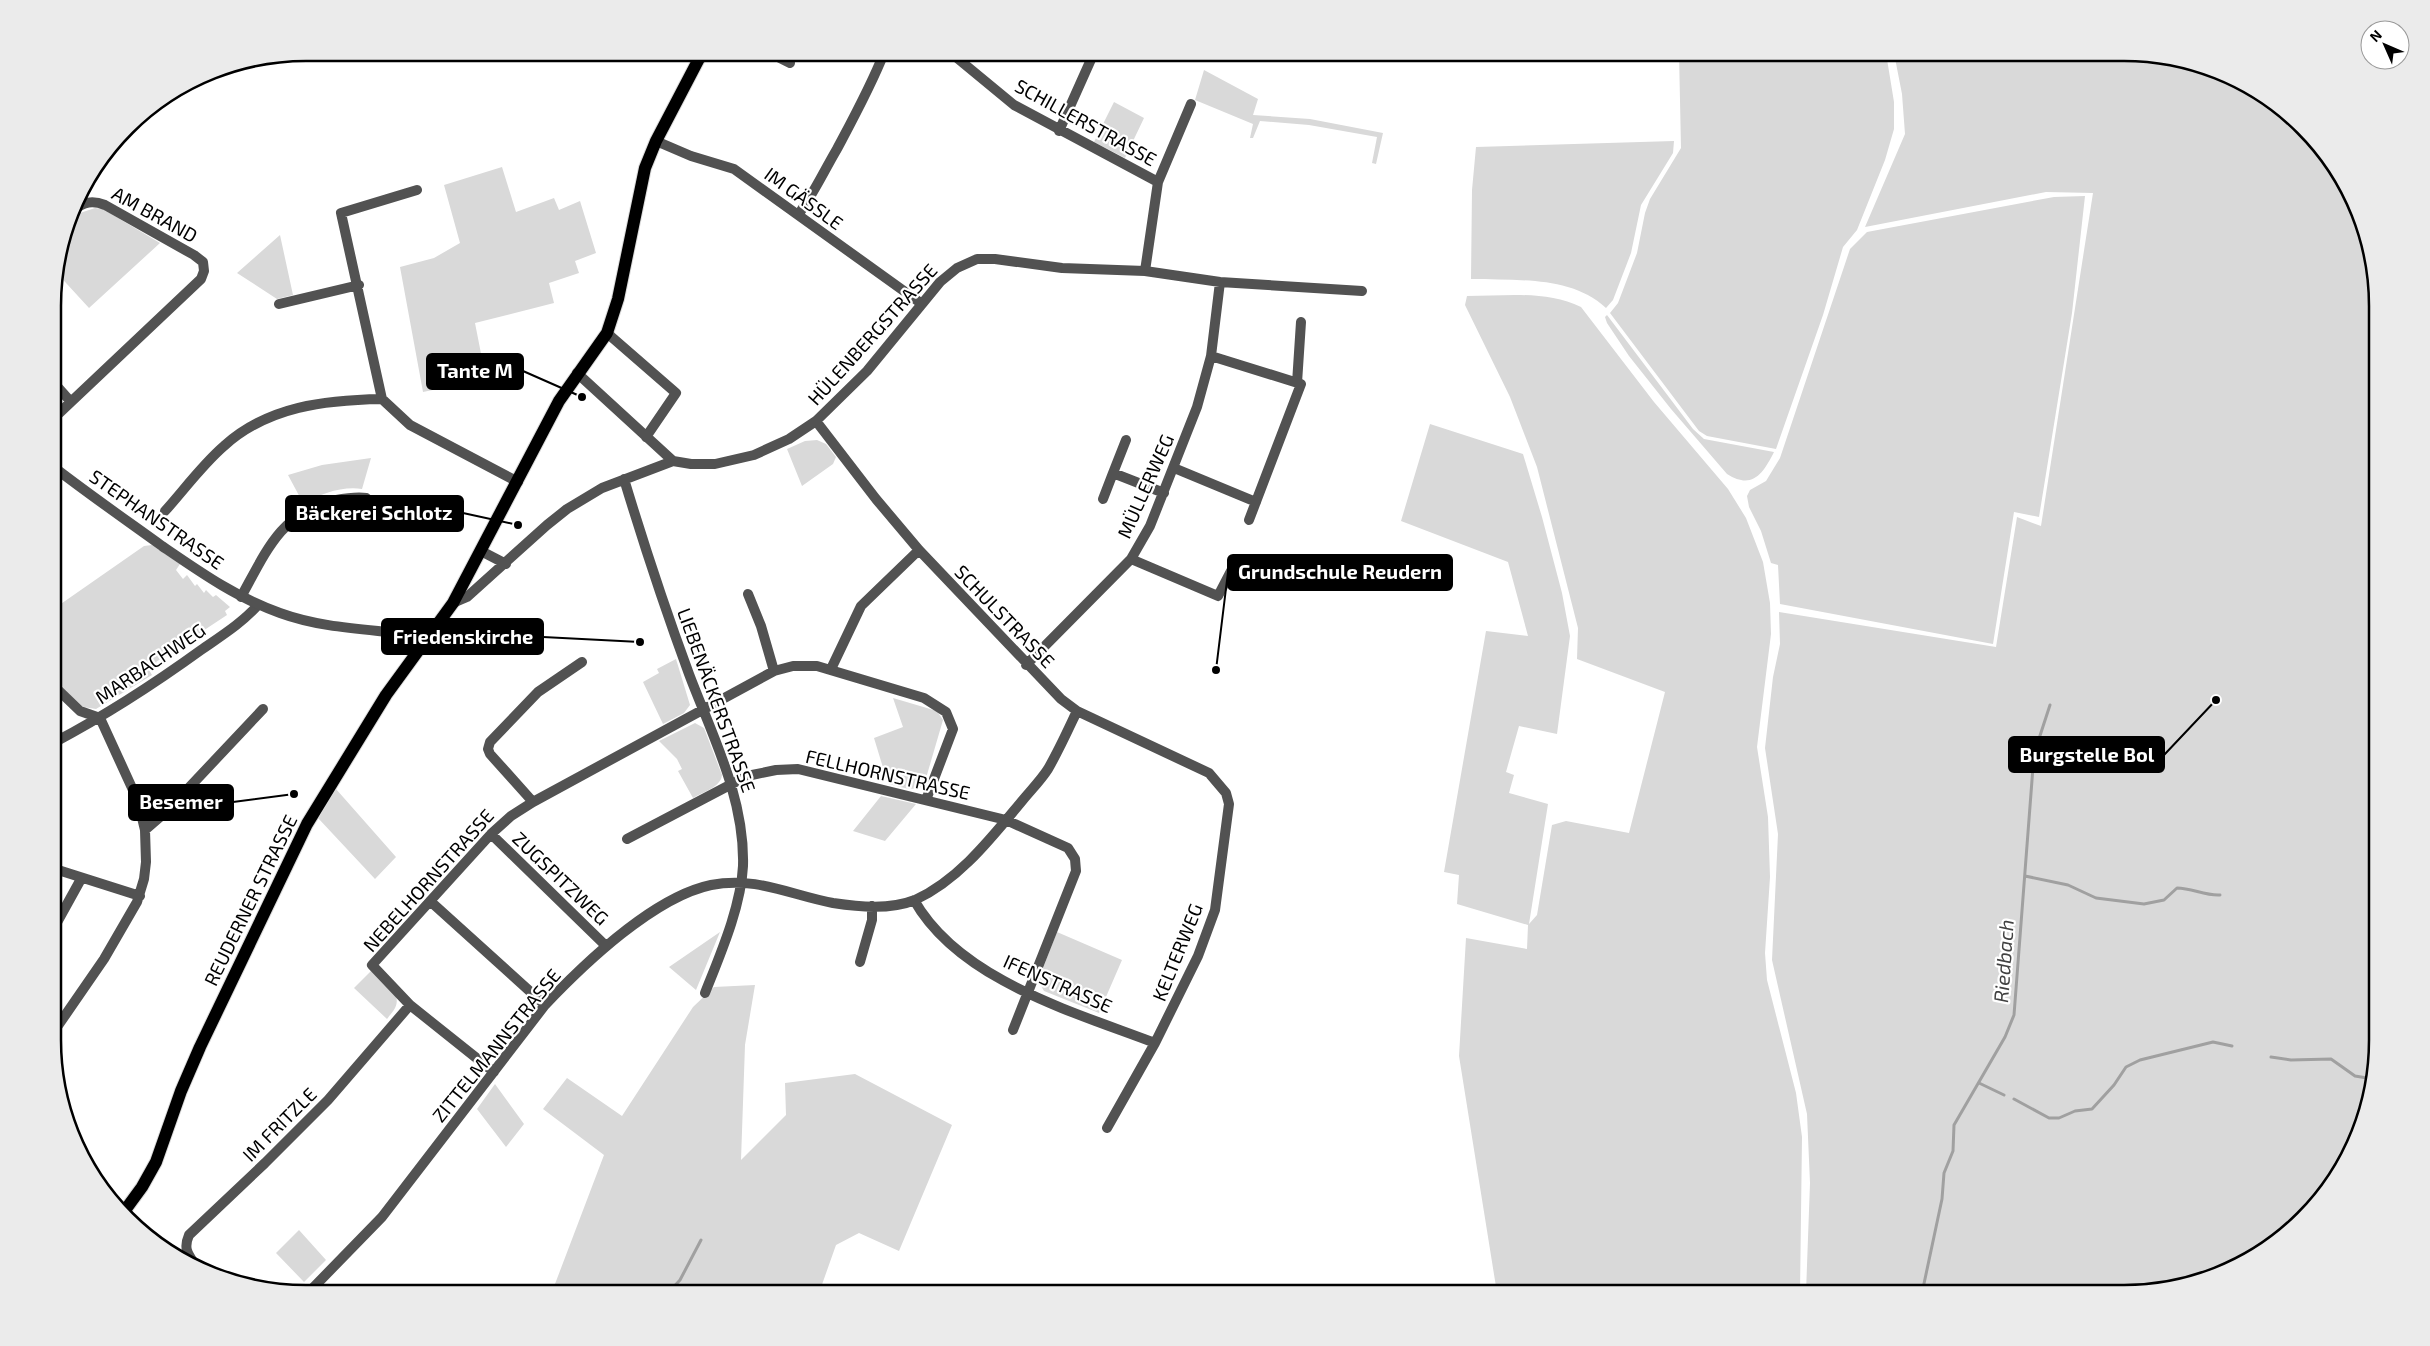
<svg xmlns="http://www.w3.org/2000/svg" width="2430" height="1346" font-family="'Exo 2',sans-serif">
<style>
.green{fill:#d9d9d9}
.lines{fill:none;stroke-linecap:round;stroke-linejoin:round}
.stream{stroke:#a0a0a0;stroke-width:3}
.primary-casing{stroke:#dbdbdb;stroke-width:14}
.minor{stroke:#525252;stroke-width:10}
.tertiary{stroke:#525252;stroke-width:10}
.primary{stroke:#000;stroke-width:12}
.labels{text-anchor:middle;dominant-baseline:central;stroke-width:4.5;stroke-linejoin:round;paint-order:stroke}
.street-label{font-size:19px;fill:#000;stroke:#fff}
.water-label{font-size:20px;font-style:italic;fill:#414141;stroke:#fff}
.rim{fill:none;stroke:#000;stroke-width:2.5}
.leader{fill:none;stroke:#000;stroke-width:2}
.callout-dot{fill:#000;stroke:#fff;stroke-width:2}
.callout{fill:#000;stroke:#000;stroke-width:2}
.callout-label{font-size:20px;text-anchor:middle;font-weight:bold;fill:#fff}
</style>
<rect width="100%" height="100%" fill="#fff"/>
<path class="green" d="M1679,53H1886L1894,102V129L1885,160L1857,230L1843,247L1823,315L1776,449L1707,436L1699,431L1610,313L1618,303L1637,253L1645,213L1650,199L1681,148Z
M1894,53H2124L2190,61L2251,86L2303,127L2335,165L2364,225L2377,289V1056L2369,1106L2344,1167L2314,1207L2265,1251L2205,1280L2140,1293H1806L1810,1183L1807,1114L1772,960L1778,834L1765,748L1773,677L1780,644L1779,612L1996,647L2017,517L2041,526L2093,193L2046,192L1865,227L1905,134L1902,94Z
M1204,70L1258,99L1253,115L1310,119L1383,133L1376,164L1372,163L1377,137L1309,125L1260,121L1253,138H1250L1253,124L1195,100Z
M1114,102L1144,118L1125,158L1094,142Z
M1674,141L1673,153L1641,205L1631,253L1613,300L1606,308C1570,275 1516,281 1471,279L1472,190L1476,147Z
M502,167L516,212L554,198L559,210L580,201L596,253L575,261L579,273L549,283L554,303L475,323L486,379L423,392L400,267L434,258L460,243L444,185Z
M2085,196L2072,313L2039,517L2014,512L1993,644L1780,604L1778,565L1771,563L1761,531L1749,507L1747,496L1750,490L1766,481L1780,458L1850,249L1867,232L2054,197Z
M95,208L103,209L160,243L89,308L55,271L71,219L77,214Z
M280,235L293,295L277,299L237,273Z
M1467,296C1505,296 1546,290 1581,307L1654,402L1728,489L1746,518L1763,562L1770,603L1771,634L1757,747L1768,817L1770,877L1765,953L1767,980L1796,1093L1802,1137L1800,1293H1497L1459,1056L1466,938L1527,949L1528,925L1457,904L1459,875L1444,872L1486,631L1528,636L1508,562L1401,521L1430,424L1523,454L1542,517L1562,593L1570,636L1557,734L1519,726L1506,772L1514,775L1509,793L1548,804L1529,924L1537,915L1552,825L1566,821L1629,833L1665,692L1577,659L1578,628L1537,467L1510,397L1465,305Z
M1607,315L1693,429L1704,439L1774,452C1763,474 1752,490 1727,474L1671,409L1629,356L1607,323L1605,317Z
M817,440L826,444L836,457L833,464L802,486L787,449L805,441Z
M371,458L362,489C342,486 321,494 303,503L288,475L322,465Z
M152,545L180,564L176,570L183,579L187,575L195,586L197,584L204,593L206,590L213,597L216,595L230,607L225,611L227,615L156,662L157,664L149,670L152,675L96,709L83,707L55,681V608L144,546Z
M676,659L690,705L684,713L663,724L643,682L659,673L657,669Z
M893,698L937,711L943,720L924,785C915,793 898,786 888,784L874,738L903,727Z
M695,723L704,728L722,775C721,787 703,792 693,798L678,771L682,769L677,759L659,741Z
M336,789L396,857L375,879L318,818Z
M881,796L916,804L885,841L853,831Z
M720,932L696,990L669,967Z
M1057,932L1122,960L1099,1013L1044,991L1038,981Z
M372,970L396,996C399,1006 393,1011 387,1019L354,988Z
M755,985L745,1045L741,1160L786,1115L785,1083L855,1074L952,1125L899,1251L859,1233L836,1245L819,1293H572L555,1284L604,1155L543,1109L567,1078L622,1116L693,1007L714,987Z
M495,1084L524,1124L506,1147L477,1109Z
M299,1230L326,1260L304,1282L276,1253Z"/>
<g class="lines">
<path class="stream" d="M2025,876L2068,885L2096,898L2144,904L2164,900L2177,888C2192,888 2205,896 2220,895
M2271,1057L2291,1060L2331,1059L2355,1076L2373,1079
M1979,1083L2004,1095
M2014,1099L2049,1118H2059L2075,1111L2092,1109L2114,1085L2126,1067L2140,1060L2213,1042L2232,1046
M668,1293L680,1280L701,1240
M1922,1293L1942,1199L1944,1173L1953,1151L1954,1125L2005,1037L2014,1015L2034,754L2050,705"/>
<defs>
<path id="primary" d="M123,1213L142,1187L156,1162L181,1091L200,1047L307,824L386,695L453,603L559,401L607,333L618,299L645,168L656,141L702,53"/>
</defs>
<use href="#primary" class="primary-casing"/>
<path class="minor" d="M770,53L790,63
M951,53L1014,105L1158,182
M1059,131L1093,55
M656,141L691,156L734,169L922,304
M417,190L341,213L382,399L410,425L518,482
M798,215C813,195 824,171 837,149C854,117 871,86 884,53
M1145,271L1158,182L1191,104
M279,304L359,285
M607,333L676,393L646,437
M1211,356L1301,384L1249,520
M577,373L673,461
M1297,383L1301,322
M55,384L71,402
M55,417L201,279L204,271L203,262L194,255L105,205C92,200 84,202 74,210
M816,421L876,499L919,550L1061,699L1077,711L1209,773L1226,793L1229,804L1215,910L1198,956L1155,1043L1107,1128
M1174,468L1256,502
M1113,473L1126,440
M624,479C644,545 665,609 689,674C712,735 745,798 743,866C741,907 720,955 705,993
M1103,499L1113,473L1164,493
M165,511C184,490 202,465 224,446C268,406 326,400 382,399
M481,551L506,564
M1131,559L1218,596L1231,571
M748,594L761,626L774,671
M241,597C265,554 280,514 331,501C342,499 355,496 366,498L380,509L385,521
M453,603L467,597L547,525L567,509L602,488L673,461L691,464H715L754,455L789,439L816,421L867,371L940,282L957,268L977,259H995L1062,268L1145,271L1220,282L1362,291
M1026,665L1131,559L1150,526L1197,407L1211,356L1220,282
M831,669L861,606L919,550
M55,687L80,711L100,718L138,801L145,830L146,862L144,879L137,902L104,959L55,1030
M55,742C106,715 154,684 201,650C221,636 242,623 258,605
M533,802L490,754L488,749L490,742L538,692L582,662
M145,830L167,811L263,709
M491,834L606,946
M627,839L747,776L776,770L798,769L1006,820L1068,848L1075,859L1076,871L1013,1030
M55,869L140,896
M914,900C959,980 1074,1012 1155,1043
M430,901L545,1005
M55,926L81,879
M860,962L872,920V906
M494,1072L410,1005L372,965L491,834L511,816L533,802L774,671L793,666H817L924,698L946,712L953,729L926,800
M196,1266C188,1254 183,1249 189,1235L265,1163L328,1100L410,1005
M308,1293L382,1217L545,1005C584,964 654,897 711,885C756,876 790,895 833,903C859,907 890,910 915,900C959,880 992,837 1022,801C1031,790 1041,780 1048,769C1059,750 1068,730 1077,711"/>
<path class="tertiary" d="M55,468C90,495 126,520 162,546C200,572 237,598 280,613C324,629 370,629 415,635L425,640"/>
<use href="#primary" class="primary"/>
</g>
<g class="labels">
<g class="street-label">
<text transform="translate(1086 122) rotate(29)">SCHILLERSTRASSE</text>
<text transform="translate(804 198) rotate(36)">IM GÄSSLE</text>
<text transform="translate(155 214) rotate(29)">AM BRAND</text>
<text transform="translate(872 334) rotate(-48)">HÜLENBERGSTRASSE</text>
<text transform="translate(1145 486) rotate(-66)">MÜLLERWEG</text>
<text transform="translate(157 519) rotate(35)">STEPHANSTRASSE</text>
<text transform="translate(1005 616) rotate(46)">SCHULSTRASSE</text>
<text transform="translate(150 663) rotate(-34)">MARBACHWEG</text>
<text transform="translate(717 700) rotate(70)">LIEBENÄCKERSTRASSE</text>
<text transform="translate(888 774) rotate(13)">FELLHORNSTRASSE</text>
<text transform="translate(561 878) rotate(44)">ZUGSPITZWEG</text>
<text transform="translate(428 880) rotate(-48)">NEBELHORNSTRASSE</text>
<text transform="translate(250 900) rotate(-64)">REUDERNER STRASSE</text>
<text transform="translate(1177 952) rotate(-68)">KELTERWEG</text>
<text transform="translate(1058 983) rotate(24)">IFENSTRASSE</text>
<text transform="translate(496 1045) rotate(-51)">ZITTELMANNSTRASSE</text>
<text transform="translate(279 1124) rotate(-45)">IM FRITZLE</text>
</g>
<g class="water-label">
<text transform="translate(2003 961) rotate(-86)">Riedbach</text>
</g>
</g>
<path d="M0 0H2430V1346H0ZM306 61H2124A245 245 0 0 1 2369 306V1040A245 245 0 0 1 2124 1285H306A245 245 0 0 1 61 1040V306A245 245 0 0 1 306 61Z" fill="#ebebeb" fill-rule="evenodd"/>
<path class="rim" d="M306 61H2124A245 245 0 0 1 2369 306V1040A245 245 0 0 1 2124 1285H306A245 245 0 0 1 61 1040V306A245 245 0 0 1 306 61Z"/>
<path class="leader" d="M582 397L523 371M518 525L463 513M1216 670L1228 572M640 642L543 637M2216 700L2164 755M294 794L233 802"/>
<g class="callout-dot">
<circle cx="582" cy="397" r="5"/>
<circle cx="518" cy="525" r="5"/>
<circle cx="1216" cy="670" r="5"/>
<circle cx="640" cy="642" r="5"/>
<circle cx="2216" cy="700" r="5"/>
<circle cx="294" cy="794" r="5"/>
</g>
<g class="callout">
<rect x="427" y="354" width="96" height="35" rx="5"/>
<rect x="286" y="496" width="177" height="35" rx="5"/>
<rect x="1228" y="555" width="224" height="35" rx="5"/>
<rect x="382" y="619" width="161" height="35" rx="5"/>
<rect x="2009" y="737" width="155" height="35" rx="5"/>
<rect x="129" y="785" width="104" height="35" rx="5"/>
</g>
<g class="callout-label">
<text x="475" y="378">Tante M</text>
<text x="374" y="520">Bäckerei Schlotz</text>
<text x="1340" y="579">Grundschule Reudern</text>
<text x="463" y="644">Friedenskirche</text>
<text x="2087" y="762">Burgstelle Bol</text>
<text x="181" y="809">Besemer</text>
</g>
<g transform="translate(2385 45) rotate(315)"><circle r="24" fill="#ffffff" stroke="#999999"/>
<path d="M0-4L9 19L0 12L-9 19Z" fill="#000000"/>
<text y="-8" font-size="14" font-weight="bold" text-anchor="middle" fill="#000000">N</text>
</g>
</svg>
